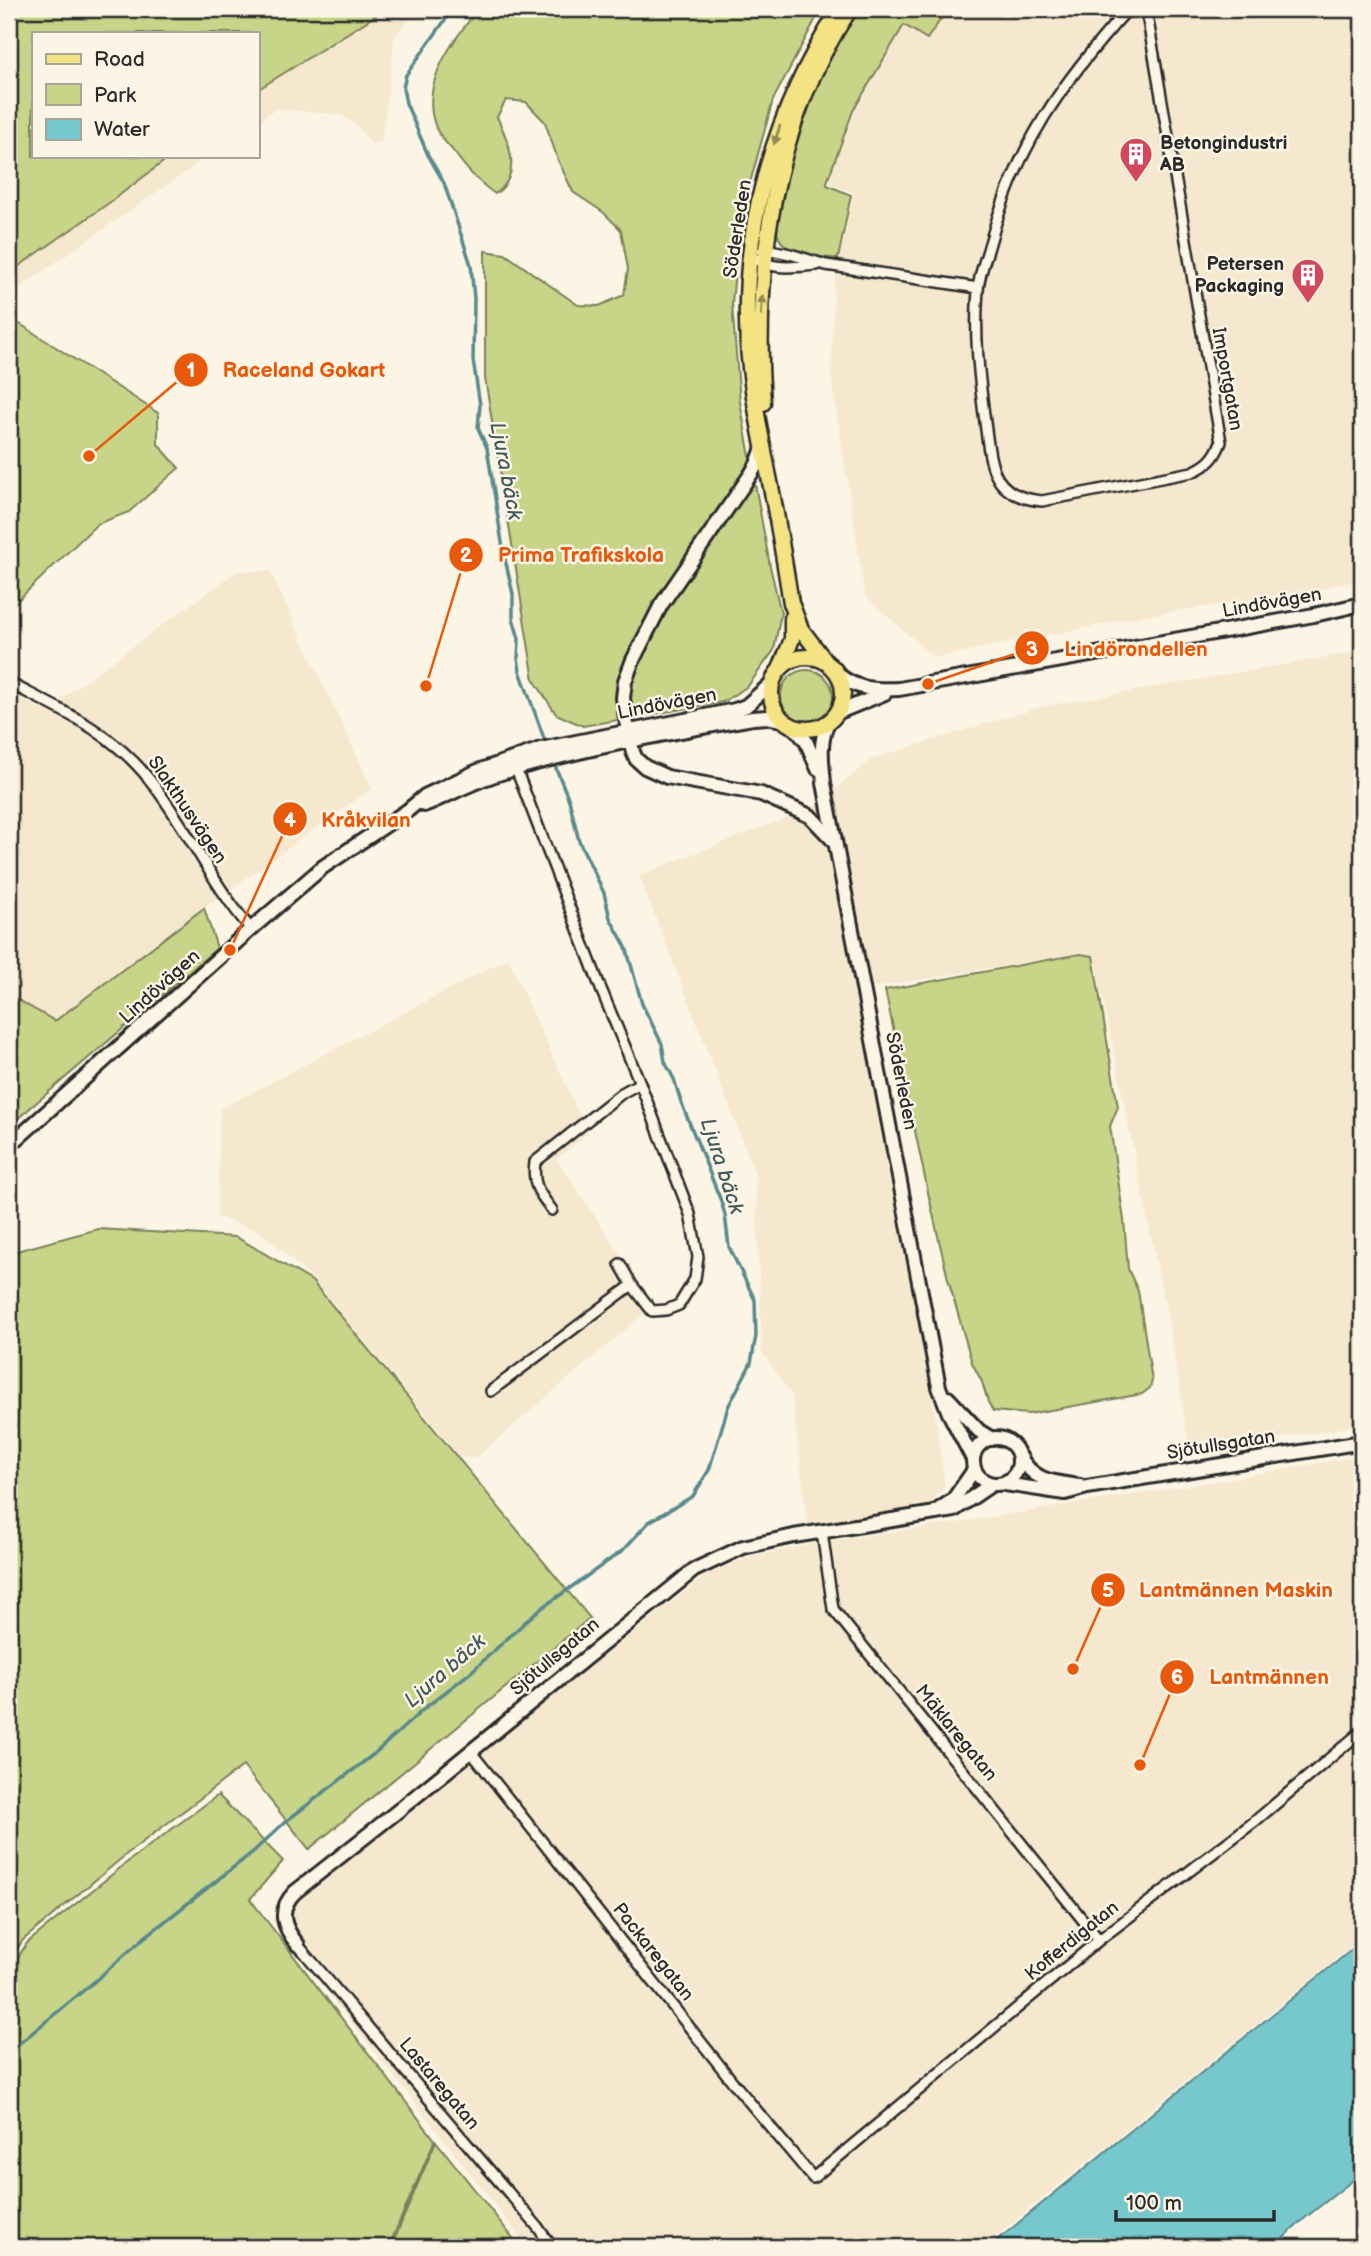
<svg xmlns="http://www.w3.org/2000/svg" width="1371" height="2256" font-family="'Balsamiq Sans',sans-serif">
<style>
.built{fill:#f6e8cf}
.green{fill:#c8d488;stroke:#7a805a;stroke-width:2}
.water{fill:#77c8cd;stroke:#59898c;stroke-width:2}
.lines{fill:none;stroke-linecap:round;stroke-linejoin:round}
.stream{stroke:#59898c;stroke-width:3.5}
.street-casing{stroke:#2b2b2b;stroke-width:14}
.secondary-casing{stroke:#2b2b2b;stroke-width:18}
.primary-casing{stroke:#2b2b2b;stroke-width:19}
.street{stroke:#fcf5e5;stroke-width:9}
.secondary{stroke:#fcf5e5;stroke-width:12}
.primary{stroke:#f4e382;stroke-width:14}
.oneway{fill:#908756}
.labels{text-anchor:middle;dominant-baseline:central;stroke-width:5;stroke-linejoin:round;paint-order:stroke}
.poi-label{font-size:19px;font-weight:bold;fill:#2b2b2b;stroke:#fcf5e5;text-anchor:start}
.street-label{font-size:19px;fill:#2b2b2b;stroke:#fcf5e5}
.water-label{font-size:21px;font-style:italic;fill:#425a5c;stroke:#fcf5e5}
.leader{fill:none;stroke:#e8590c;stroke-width:2.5}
.callout-dot{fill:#e8590c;stroke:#fcf5e5;stroke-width:2.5}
.mark-label{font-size:21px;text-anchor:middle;font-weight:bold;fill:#fff}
.callout-label{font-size:21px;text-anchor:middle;font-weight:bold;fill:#e8590c;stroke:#fcf5e5;stroke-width:5;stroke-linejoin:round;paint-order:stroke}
</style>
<rect width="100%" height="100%" fill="#fcf5e5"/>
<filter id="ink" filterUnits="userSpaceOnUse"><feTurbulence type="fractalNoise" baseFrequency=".0143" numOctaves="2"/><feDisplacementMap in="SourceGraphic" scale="14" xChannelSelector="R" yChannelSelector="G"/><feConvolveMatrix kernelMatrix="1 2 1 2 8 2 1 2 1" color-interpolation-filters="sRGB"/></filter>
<g filter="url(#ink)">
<path class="built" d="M9,9H420L395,35L382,141L372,144L359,128L341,115L275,109L257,122V33H33V156H209L9,295Z
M950,9H1362V579L1312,591L1143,616L934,658L865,596L831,377L834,284L854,193L828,183L855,112L905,26L927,39Z
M237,571H270L372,788L204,908L55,1021L9,995V691L42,710L59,700Z
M1362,651V1425L1190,1453L1169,1326L1094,954L1080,953L854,991L936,1420L945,1486L925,1509L808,1527L792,1396L762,1352L755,1173L639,875L812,808L872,759L1041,707Z
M508,958L588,1133L557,1159L654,1305L476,1458L460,1457L313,1279L260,1231L217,1217L220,1109Z
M1362,1455V1938L983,2247H528L271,1920L703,1577L751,1556L827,1541L955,1523L1236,1478Z"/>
<path class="green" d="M9,9H386L257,90V33H33V156H171L109,203L9,273Z
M478,9H821L773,100L740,219L732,304L740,402L770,566L781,613L774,650L748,686L723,702L583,726L556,714L534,680L485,378V251L505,254L578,305L599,306L624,295L628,269L621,230L603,212L573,192L558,160L545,122L526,102L506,100L497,117C509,142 523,175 495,194C477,181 467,170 454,152C448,145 441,138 437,130C417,85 452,43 478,9Z
M858,9H948L927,39L904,25L853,111L827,182V185L851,195L838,259C822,257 787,255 779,238C769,218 805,112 815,89C827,62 842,33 858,9Z
M9,317L158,413V444L179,468L129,512L97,524L9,609Z
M781 696a26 26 0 1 1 52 0a26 26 0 1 1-52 0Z
M204,908L217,948L9,1126V995L55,1021Z
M1080,954L1093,956L1118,1107L1110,1126L1124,1220L1128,1269L1138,1291L1152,1381L1150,1388L1142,1394L1028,1414L993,1411L988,1402L982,1382L972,1363L948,1279L929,1197L885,990Z
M98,1229L236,1237L312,1281L590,1618L309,1849L243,1766L128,1853L23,1940L9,1961V1253Z
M218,1795L283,1861L250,1899L435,2140L389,2246L9,2247V1972L27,1943L130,1860Z
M436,2141L520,2247H391Z"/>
<path class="water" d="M1362,1941V2173L1305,2218L1274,2247H989Z"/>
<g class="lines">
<path class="stream" d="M453,9L406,75L403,88L406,103L428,155L444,183L471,265L474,299L473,360L480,405L478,428L487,448L504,555L513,594V618L519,639L518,658L520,671L546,744
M9,2052L95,1981L145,1937L253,1852L285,1822L374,1754L425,1708L471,1672L535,1613L622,1551L649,1522L693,1496L709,1470L728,1407L751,1363L756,1336L755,1300L729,1247L725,1215L721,1201L681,1102L674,1079L665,1062L662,1044L642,1004L626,947L610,918L604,893L579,841L569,800L553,761"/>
<defs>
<path id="street" d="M1128,9C1062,82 1016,147 990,243C986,258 979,274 978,290C974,334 979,377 985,422C991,465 990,496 1042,501L1192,472C1208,465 1215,458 1221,442L1146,9
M762,251L766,249L790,254L826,265L978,288
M750,256C774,271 791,267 817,265
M9,683C61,710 111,731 149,779C187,826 211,883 251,929
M516,769L601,989L640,1083L622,1093L535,1162C532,1185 539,1193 552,1210
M620,1264L632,1285L652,1311L666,1310L679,1305L695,1279L698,1257L690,1214L640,1083
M491,1391L632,1285
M822,1532L833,1609L1099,1940
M471,1752L736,2086L813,2178L1099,1940L1254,1822L1362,1731
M298,1945L537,2226L552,2247"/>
<path id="secondary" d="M763,448L757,464L751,474L661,605L633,660L625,681L623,698L628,731L633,752L636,759L645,767L667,777L761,794L810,816L833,840
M839,675C857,690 876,690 899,689L1314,615L1362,604
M839,712L885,693
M827,724C819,746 822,761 824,783L939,1387L949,1413L973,1459
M794,727L806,741L818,769
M424,805C449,795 472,782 498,774C581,748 668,733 753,718L767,717L782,720
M9,1146L251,929L323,867L407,811L425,796L478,771L541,749L735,710L746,706L773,682
M948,1398L979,1431L992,1439
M973 1461a23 23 0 1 1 46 0a23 23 0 1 1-46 0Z
M1019,1455C1033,1482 1053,1482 1080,1486
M1005,1484L1065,1493L1087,1487L1362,1442
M935,1512L953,1500L974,1470
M298,1945C283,1927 277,1910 295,1892L394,1814L694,1570L743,1547L794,1536L954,1510L992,1484"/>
<path id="primary" d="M763,403C753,268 774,123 850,9
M771 693a36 36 0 1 1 72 0a36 36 0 1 1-72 0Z
M826,662L801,629L791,603C784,559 777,515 768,472C760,430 751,389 748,346C740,227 775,108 840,9
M780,669L792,639V618"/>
</defs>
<use href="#street" class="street-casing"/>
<use href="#secondary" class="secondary-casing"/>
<use href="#primary" class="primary-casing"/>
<use href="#street" class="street"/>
<use href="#secondary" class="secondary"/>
<use href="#primary" class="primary"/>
</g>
<defs><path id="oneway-solid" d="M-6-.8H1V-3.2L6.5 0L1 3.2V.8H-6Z" transform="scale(1.75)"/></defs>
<g class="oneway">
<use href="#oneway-solid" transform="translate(777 135) rotate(108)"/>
<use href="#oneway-solid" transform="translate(762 305) rotate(-87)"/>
</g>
</g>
<defs>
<symbol id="building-pin" viewBox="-11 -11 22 30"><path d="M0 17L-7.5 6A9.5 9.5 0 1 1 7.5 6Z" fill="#d1495b" stroke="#fcf5e5"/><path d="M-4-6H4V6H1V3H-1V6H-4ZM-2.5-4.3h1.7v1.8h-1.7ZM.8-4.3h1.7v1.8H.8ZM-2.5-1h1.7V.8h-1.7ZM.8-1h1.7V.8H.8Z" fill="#fff"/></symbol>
</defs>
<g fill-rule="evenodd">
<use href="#building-pin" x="1117" y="135" width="38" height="52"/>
<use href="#building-pin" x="1289" y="256" width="38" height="52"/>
</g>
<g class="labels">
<g class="poi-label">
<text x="1160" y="143">Betongindustri<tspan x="1160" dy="22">AB</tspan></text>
<text x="1284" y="264" text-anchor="end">Petersen<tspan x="1284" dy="22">Packaging</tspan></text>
</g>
<g class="street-label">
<text transform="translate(738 229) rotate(-81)">Söderleden</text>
<text transform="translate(1227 379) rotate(80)">Importgatan</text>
<text transform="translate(1272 603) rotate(-10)">Lindövägen</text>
<text transform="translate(667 704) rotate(-11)">Lindövägen</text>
<text transform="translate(187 810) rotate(56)">Slakthusvägen</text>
<text transform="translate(160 987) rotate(-42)">Lindövägen</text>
<text transform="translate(901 1081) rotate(79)">Söderleden</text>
<text transform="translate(1221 1445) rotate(-9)">Sjötullsgatan</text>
<text transform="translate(555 1657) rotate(-40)">Sjötullsgatan</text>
<text transform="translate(956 1733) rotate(51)">Mäklaregatan</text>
<text transform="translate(1072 1941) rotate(-39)">Kofferdigatan</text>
<text transform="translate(653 1952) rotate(52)">Packaregatan</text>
<text transform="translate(439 2084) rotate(50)">Lastaregatan</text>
</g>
<g class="water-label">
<text transform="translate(506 471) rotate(79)">Ljura bäck</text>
<text transform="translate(722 1166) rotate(72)">Ljura bäck</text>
<text transform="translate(445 1671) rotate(-41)">Ljura bäck</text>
</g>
</g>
<path class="leader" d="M89 456L191 370M426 686L466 555M928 684L1032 648M230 950L290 819M1073 1669L1108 1590M1140 1765L1177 1677"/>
<g class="callout-dot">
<circle cx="89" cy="456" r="7"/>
<circle cx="426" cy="686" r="7"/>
<circle cx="928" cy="684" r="7"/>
<circle cx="230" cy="950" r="7"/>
<circle cx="1073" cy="1669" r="7"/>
<circle cx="1140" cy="1765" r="7"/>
<circle cx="191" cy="370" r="18"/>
<circle cx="466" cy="555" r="18"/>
<circle cx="1032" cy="648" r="18"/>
<circle cx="290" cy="819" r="18"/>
<circle cx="1108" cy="1590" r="18"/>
<circle cx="1177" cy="1677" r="18"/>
</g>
<g class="mark-label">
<text x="191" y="377">1</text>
<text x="466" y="562">2</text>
<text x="1032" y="656">3</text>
<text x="290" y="827">4</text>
<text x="1108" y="1597">5</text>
<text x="1177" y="1684">6</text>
</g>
<g class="callout-label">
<text x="304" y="377">Raceland Gokart</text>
<text x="581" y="562">Prima Trafikskola</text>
<text x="1136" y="656">Lindörondellen</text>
<text x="366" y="827">Kråkvilan</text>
<text x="1236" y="1597">Lantmännen Maskin</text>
<text x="1269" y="1684">Lantmännen</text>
</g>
<rect width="1371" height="2256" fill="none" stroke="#fcf5e5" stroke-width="35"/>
<rect x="18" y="18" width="1336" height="2221" fill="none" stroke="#2b2b2b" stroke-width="2.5" filter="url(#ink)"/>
<rect x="32" y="32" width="228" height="126" fill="#fcf5e5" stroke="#a8a49b" stroke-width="2"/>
<rect x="46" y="54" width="35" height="10" fill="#f4e382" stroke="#a8a49b" stroke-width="2"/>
<text x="94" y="66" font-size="21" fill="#2b2b2b">Road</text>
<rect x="46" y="84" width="35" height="21" fill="#c8d488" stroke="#a8a49b" stroke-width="2"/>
<text x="94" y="102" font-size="21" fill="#2b2b2b">Park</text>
<rect x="46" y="119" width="35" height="21" fill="#77c8cd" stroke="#a8a49b" stroke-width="2"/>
<text x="94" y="136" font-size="21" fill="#2b2b2b">Water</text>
<path d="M1116 2210v10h158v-10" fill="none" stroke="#2b2b2b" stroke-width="3.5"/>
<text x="1126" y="2210" font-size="21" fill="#2b2b2b" stroke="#fcf5e5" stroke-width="5" paint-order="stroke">100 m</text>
</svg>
